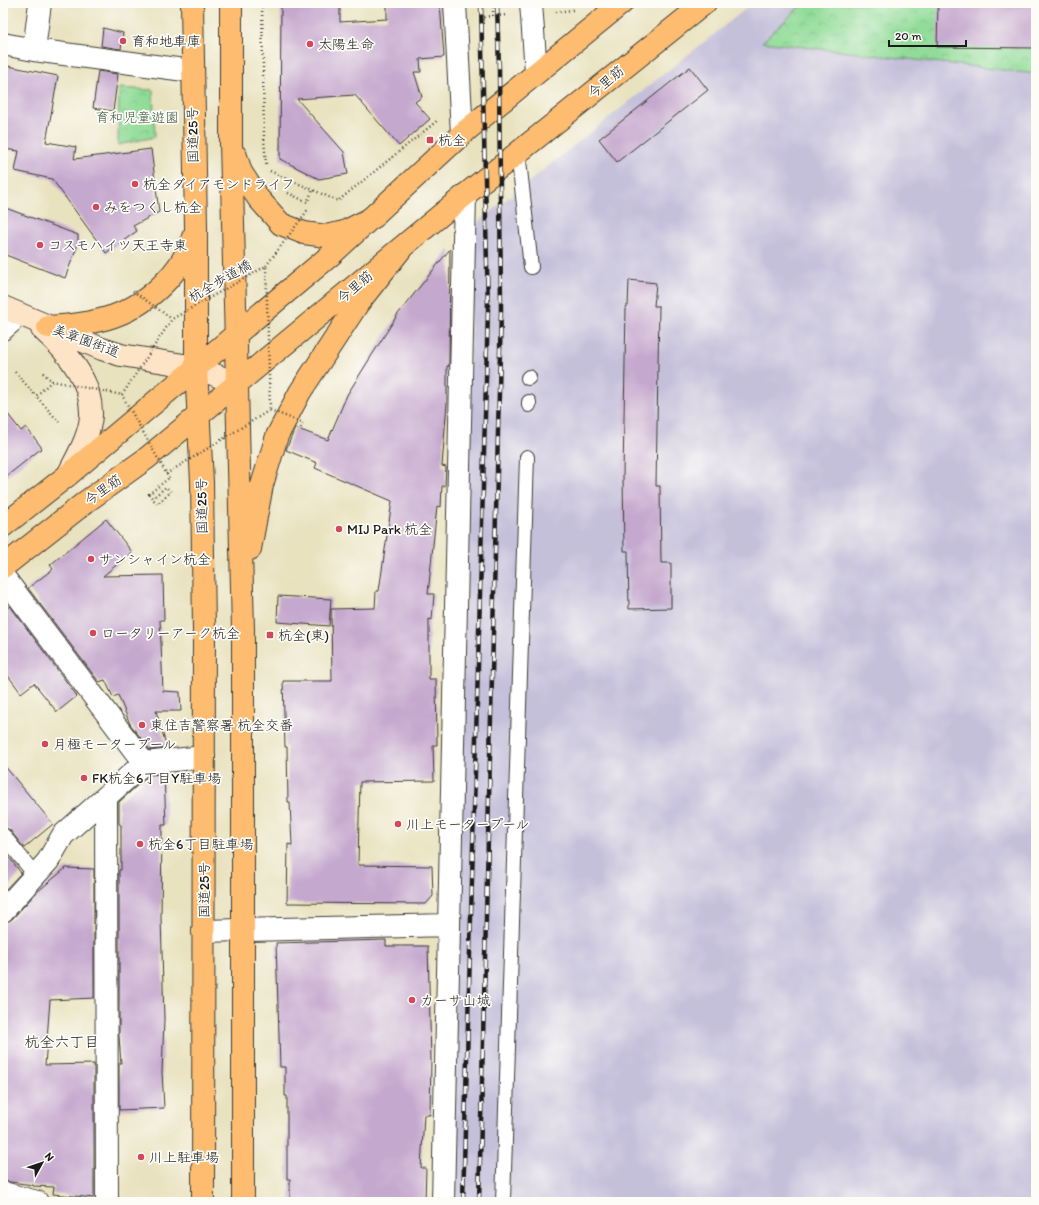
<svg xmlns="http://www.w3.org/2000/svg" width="1039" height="1205" font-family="Itim,'Klee One',sans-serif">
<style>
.railway{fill:#c5c0da}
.park{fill:url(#park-crowns);stroke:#567c5a}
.building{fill:#c5a8ce}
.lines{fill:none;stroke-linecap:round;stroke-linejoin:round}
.lane-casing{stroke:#3b3a34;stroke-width:16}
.street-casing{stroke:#3b3a34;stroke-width:24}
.secondary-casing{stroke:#3b3a34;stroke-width:24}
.primary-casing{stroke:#3b3a34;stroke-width:24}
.highway-casing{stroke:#3b3a34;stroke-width:24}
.path{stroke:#3b3a34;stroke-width:2.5;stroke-dasharray:1 3;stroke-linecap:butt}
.lane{stroke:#fff;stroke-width:14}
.street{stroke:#fff;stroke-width:22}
.secondary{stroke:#fee4c6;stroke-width:22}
.primary{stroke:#fdbc70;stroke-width:22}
.highway{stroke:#fdbc70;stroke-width:22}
.rail-casing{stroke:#1c1c1c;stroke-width:4.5}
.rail{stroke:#fdfcf7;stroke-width:3;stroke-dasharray:9;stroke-linecap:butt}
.path-bridge{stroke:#3b3a34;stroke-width:2.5;stroke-dasharray:1 3;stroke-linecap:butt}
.poi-dot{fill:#d1495b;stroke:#fdfcf7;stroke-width:1.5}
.labels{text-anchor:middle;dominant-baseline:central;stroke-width:3.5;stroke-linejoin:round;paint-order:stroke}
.poi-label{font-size:14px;fill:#1c1c1c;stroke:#fdfcf7;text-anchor:start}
.street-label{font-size:14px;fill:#1c1c1c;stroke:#fdfcf7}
.park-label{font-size:14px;fill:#455f47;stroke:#fdfcf7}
.neighbourhood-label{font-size:15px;fill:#1c1c1c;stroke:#fdfcf7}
</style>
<defs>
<pattern id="park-crowns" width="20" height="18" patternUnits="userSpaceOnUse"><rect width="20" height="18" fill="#91dc98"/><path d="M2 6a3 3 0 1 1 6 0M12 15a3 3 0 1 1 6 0" fill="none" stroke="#7cbc82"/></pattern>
</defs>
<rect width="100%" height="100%" fill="#fdfcf7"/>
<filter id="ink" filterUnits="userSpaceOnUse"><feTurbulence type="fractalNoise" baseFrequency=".025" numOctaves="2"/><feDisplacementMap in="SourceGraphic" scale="8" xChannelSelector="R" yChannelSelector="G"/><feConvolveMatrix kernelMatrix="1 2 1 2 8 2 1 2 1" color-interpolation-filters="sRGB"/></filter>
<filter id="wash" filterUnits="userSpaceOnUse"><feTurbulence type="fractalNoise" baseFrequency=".012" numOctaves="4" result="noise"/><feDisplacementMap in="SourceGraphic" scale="16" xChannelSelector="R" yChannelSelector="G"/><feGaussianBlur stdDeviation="0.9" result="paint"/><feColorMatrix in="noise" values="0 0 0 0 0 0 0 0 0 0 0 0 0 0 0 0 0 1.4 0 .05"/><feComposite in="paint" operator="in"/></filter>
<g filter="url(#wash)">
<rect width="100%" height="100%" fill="#e9e2bf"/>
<path class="railway" d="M753,3H1036V1202H450L473,226Z"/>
<path class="park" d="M804,3H1036V74L762,42Z
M119,88L153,90L155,137L118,145Z"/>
<g id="blocks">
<path class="building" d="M281,3H340V22L387,19V3H440L444,57L420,59L421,72H414L422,97L415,102L430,119L399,146L355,95L297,99L344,152L348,174L319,179L280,159Z
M938,3H1036V48L937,47Z
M103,28L123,33L121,49L101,46Z
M3,65L58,76L46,142L76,147L74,159L151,149L159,212L133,226L137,231L106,253L52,179L15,171L19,151L3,149Z
M690,67L708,90L617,162L599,139Z
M98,71L118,74L113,111L93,108Z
M3,207L78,235V244L65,278L3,254Z
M450,249L449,366H447V403L442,466L446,467L445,486H442L441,507L437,506L428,594H434L432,620L429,619V679H436L437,745H433L434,781L360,782L359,819L358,865L432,866L433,896L426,904L287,903L288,844L292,845L290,802H288L287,747H285L283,681H332L331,609L375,608L376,591H379L392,501L315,468L317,463L286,450L295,428L328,440L347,395L367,363L398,314Z
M629,280L656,283L654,306H659L656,486H660L661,563H671V608L629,609L628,551H624L623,474L626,306H628Z
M3,408L21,431L26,427L42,448L3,479Z
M106,519L132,552L103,576L163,575L164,620H160L163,691L180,692L181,711H156L167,748L150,750L130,724L118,695L113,697L105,680L99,682L28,588L53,569L50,565Z
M278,596L331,599L329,626L277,622Z
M10,606L77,696L57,712L34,683L21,693L3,669V611Z
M3,764L53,824L24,848L10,830L3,827Z
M164,774L166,825H162L161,918L164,1019L162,1072L164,1108L119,1110V1063H121L119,1036V870H121V825L119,824V802L149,775Z
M3,849L21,873L3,892Z
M66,868L94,869V998L50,1000L45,1065L94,1064V1198L53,1194L54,1187L33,1186V1185L3,1181L5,1135H3V923L12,919L37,892Z
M386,940V946H428L431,1060L430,1115H424L421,1168H426L425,1202H290V1179H287V1096H285V1067H280L276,943Z"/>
</g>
</g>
<g filter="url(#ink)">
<use href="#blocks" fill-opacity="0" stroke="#3b3a34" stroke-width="1"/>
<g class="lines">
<defs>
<path id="lane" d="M518,152L531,267
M528,378L529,377
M529,402V405
M3,835L36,876
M503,1202L527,457"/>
<path id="street" d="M455,3L462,134
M531,3L536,72
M3,44L34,50L192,71
M34,50L40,3
M3,329L11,322L15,313
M3,576L144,763
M106,797L107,1202
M3,911L48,861L63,835L144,763L204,757
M203,931L449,925
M3,1193L37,1202
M443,1202L465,195"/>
<path id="secondary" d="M3,307L102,349L121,355L196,367L237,384
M42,329C67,351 92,380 91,415C90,436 77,457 68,475"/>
<path id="primary" d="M3,526L68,475L332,254L462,134L622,3
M3,567L87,501L147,458L465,195L705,3"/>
<path id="highway" d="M192,3L196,227V367L202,482L204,629L203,1202
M231,3V142L243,630V1202
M236,156L241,172L258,198L281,224L304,233L326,236L344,232L374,217
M48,327C98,324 133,317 168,279C179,267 188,253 193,237
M250,549L262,485L277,436L300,392L359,302L401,249"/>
</defs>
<use href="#lane" class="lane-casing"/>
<use href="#street" class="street-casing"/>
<use href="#secondary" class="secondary-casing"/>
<use href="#primary" class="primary-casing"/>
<use href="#highway" class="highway-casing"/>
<path class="path" d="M262,3L264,139L266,164
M493,3V16
M556,12L573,10
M480,17L507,15
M270,171L338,201L438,120
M288,193L307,202L313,190
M15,372L36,396
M52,381L36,396L59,422
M155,496L166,487L171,492L157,504L149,494L169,478"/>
<use href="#lane" class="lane"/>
<use href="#street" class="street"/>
<use href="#secondary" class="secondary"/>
<use href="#primary" class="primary"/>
<use href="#highway" class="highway"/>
<defs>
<path id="rail" d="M463,1202L488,309L481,3
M479,1202L501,310L499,69L497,3"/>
</defs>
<use href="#rail" class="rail-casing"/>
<use href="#rail" class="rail"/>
<path class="path-bridge" d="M266,266L307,211H310
M133,291L172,319
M43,373L52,381L122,395
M270,410L303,423L300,430
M166,474L270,410L266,266L172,319L122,395L165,471L169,478"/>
</g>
</g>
<g class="poi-dot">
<circle cx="123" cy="41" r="4"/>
<circle cx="310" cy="44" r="4"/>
<rect x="426" y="136" width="8" height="8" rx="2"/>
<circle cx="135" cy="184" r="4"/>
<circle cx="96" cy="207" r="4"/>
<circle cx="40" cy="245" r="4"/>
<circle cx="339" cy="529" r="4"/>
<circle cx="91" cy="559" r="4"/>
<circle cx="93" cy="633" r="4"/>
<rect x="266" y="631" width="8" height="8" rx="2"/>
<circle cx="142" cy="725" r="4"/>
<circle cx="45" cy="744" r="4"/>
<circle cx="84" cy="778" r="4"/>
<circle cx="398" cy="824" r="4"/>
<circle cx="140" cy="844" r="4"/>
<circle cx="412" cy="1000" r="4"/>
<circle cx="141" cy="1157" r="4"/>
</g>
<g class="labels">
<g class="poi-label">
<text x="131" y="41">育和地車庫</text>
<text x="318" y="44">太陽生命</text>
<text x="438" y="140">杭全</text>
<text x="143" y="184">杭全ダイアモンドライフ</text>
<text x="104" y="207">みをつくし杭全</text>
<text x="48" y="245">コスモハイツ天王寺東</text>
<text x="347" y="529">MIJ Park 杭全</text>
<text x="99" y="559">サンシャイン杭全</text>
<text x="101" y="633">ロータリーアーク杭全</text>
<text x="278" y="635">杭全(東)</text>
<text x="150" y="725">東住吉警察署 杭全交番</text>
<text x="53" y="744">月極モータープール</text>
<text x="92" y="778">FK杭全6丁目Y駐車場</text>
<text x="406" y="824">川上モータープール</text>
<text x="148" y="844">杭全6丁目駐車場</text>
<text x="420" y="1000">カーサ山城</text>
<text x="149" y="1157">川上駐車場</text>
</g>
<g class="street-label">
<text transform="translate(606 82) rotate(-39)">今里筋</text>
<text transform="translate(193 135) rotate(-91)">国道25号</text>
<text transform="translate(220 281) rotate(-30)">杭全歩道橋</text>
<text transform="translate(355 287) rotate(-40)">今里筋</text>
<text transform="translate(86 341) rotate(20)">美章園街道</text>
<text transform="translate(103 490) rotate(-35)">今里筋</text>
<text transform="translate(202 506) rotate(-91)">国道25号</text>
<text transform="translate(204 890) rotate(-90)">国道25号</text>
</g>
<g class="park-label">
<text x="137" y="117">育和児童遊園</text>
</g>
<g class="neighbourhood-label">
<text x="62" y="1042">杭全六丁目</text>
</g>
</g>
<rect width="1039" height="1205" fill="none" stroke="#fdfcf7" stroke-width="16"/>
<g transform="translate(42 1163) rotate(50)" stroke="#fdfcf7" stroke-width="3" paint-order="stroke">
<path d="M0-3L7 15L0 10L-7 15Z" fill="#1c1c1c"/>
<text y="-6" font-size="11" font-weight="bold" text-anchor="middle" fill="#1c1c1c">N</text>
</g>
<path d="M889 40v6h77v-6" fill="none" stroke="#1c1c1c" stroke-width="2"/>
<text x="895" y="40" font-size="12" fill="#1c1c1c" stroke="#fdfcf7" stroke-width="3" paint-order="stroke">20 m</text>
</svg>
